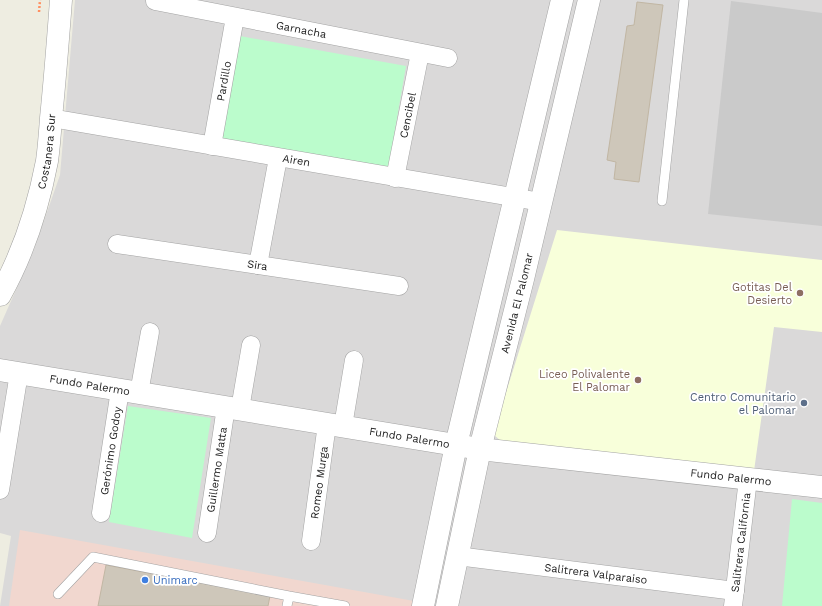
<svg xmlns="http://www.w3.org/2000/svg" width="822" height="606" font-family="'Work Sans',sans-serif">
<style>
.residential{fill:#dad9d9}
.commercial{fill:#f1d7cf}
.education{fill:#f8ffda}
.religious{fill:#cacaca}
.park{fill:#bbfccc}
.building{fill:#cec7ba;stroke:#c1b6a3}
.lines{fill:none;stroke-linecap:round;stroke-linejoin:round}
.service-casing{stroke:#a3a3a3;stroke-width:10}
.minor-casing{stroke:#a3a3a3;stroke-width:19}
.tertiary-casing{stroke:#a3a3a3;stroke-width:23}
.path{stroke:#ff9062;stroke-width:2.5;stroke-dasharray:2 2;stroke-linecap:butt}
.service{stroke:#fff;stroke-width:9}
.minor{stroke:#fff;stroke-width:18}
.tertiary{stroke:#fff;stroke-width:22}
.education-dot{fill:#8d6e63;stroke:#fff;stroke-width:1.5}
.service-dot{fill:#5c6f8a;stroke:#fff;stroke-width:1.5}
.shop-dot{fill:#3f7fe0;stroke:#fff;stroke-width:1.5}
.labels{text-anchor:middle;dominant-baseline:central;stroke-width:3.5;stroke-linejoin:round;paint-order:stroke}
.street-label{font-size:11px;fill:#1c1c1c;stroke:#fff}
.education-label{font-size:11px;fill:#785e54;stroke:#fff;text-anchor:end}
.service-label{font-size:11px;fill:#4e5e75;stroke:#fff;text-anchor:end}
.shop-label{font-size:11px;fill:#366cbe;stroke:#fff;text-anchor:start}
</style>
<rect width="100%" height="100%" fill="#eeede1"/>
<path class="residential" d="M75,0H822V606H0L11,536L0,533V326L34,249L60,175Z"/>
<path class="commercial" d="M20,530L414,601L413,606H9Z"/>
<path class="education" d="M557,230L822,260V332L774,327L754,471L502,442L493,434Z"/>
<path class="religious" d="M731,1L822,13V226L708,214Z"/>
<path class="park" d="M240,36L406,66L388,170L222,140Z
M128,406L211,418L192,538L109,522Z
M792,499L822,503V606H782Z"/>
<path class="building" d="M637,2L663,5L639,182L614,179L616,162L607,160L627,26L634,25Z
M106,565L270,596L268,606H98Z"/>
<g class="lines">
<defs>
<path id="service" d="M662,201L684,0
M58,594L93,557L289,596
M287,606L289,596L345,606"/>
<g id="minor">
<path id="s1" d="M155,1L448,58"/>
<path id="s2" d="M51,118L541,202"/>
<path id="s3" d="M212,146L235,17"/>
<path id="s4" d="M395,178L420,53"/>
<path id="s5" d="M117,244L399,286"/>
<path d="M258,265L278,158"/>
<path d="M139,393L150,332"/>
<path d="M240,409L251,345"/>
<path d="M343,426L354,360"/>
<path d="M0,490L19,373"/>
<path id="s6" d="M101,513L120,390"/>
<path id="s7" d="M207,533L226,407"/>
<path id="s8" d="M311,541L327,424"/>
<path id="s9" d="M457,556L735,591"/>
<path id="s10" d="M733,606L748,479"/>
</g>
<g id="tertiary">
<path id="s11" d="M0,295C23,254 38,208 47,161C49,147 50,132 51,118C55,79 58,40 61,0"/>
<path id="s12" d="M0,370L480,449L822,487"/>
<path d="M423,606L456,445L562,0"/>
<path id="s13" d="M447,606L480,449L523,279L589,0"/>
</g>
</defs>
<use href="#service" class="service-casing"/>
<use href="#minor" class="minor-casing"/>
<use href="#tertiary" class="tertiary-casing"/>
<path class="path" d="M39,12L40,0"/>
<use href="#service" class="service"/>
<use href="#minor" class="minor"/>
<use href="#tertiary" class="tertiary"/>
</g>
<g class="education-dot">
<circle cx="800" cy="293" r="4"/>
<circle cx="638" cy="380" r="4"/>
</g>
<circle class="service-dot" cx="804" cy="403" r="4"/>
<circle class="shop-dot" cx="145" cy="580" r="4"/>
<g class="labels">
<g class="street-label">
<text stroke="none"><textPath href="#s1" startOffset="149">Garnacha</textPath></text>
<text stroke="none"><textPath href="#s3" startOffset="66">Pardillo</textPath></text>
<text stroke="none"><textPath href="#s4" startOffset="64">Cencibel</textPath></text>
<text stroke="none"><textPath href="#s11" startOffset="152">Costanera Sur</textPath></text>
<text stroke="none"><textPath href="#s2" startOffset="249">Airen</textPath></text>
<text stroke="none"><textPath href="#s5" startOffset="142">Sira</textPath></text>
<text stroke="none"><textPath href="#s13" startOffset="311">Avenida El Palomar</textPath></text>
<text stroke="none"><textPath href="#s12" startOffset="91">Fundo Palermo</textPath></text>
<text stroke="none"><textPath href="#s12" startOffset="415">Fundo Palermo</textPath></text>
<text stroke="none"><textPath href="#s6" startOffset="63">Gerónimo Godoy</textPath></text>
<text stroke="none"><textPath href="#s7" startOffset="64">Guillermo Matta</textPath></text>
<text stroke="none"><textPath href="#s12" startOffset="739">Fundo Palermo</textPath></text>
<text stroke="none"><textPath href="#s8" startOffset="59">Romeo Murga</textPath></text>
<text stroke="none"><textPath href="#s10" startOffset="64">Salitrera California</textPath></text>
<text stroke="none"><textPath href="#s9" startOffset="140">Salitrera Valparaiso</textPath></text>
</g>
<g class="education-label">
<text x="792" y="287">Gotitas Del<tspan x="792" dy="13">Desierto</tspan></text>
<text x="630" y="374">Liceo Polivalente<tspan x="630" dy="13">El Palomar</tspan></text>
</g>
<g class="service-label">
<text x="796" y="397">Centro Comunitario<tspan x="796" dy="13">el Palomar</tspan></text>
</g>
<g class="shop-label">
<text x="153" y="580">Unimarc</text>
</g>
</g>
</svg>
